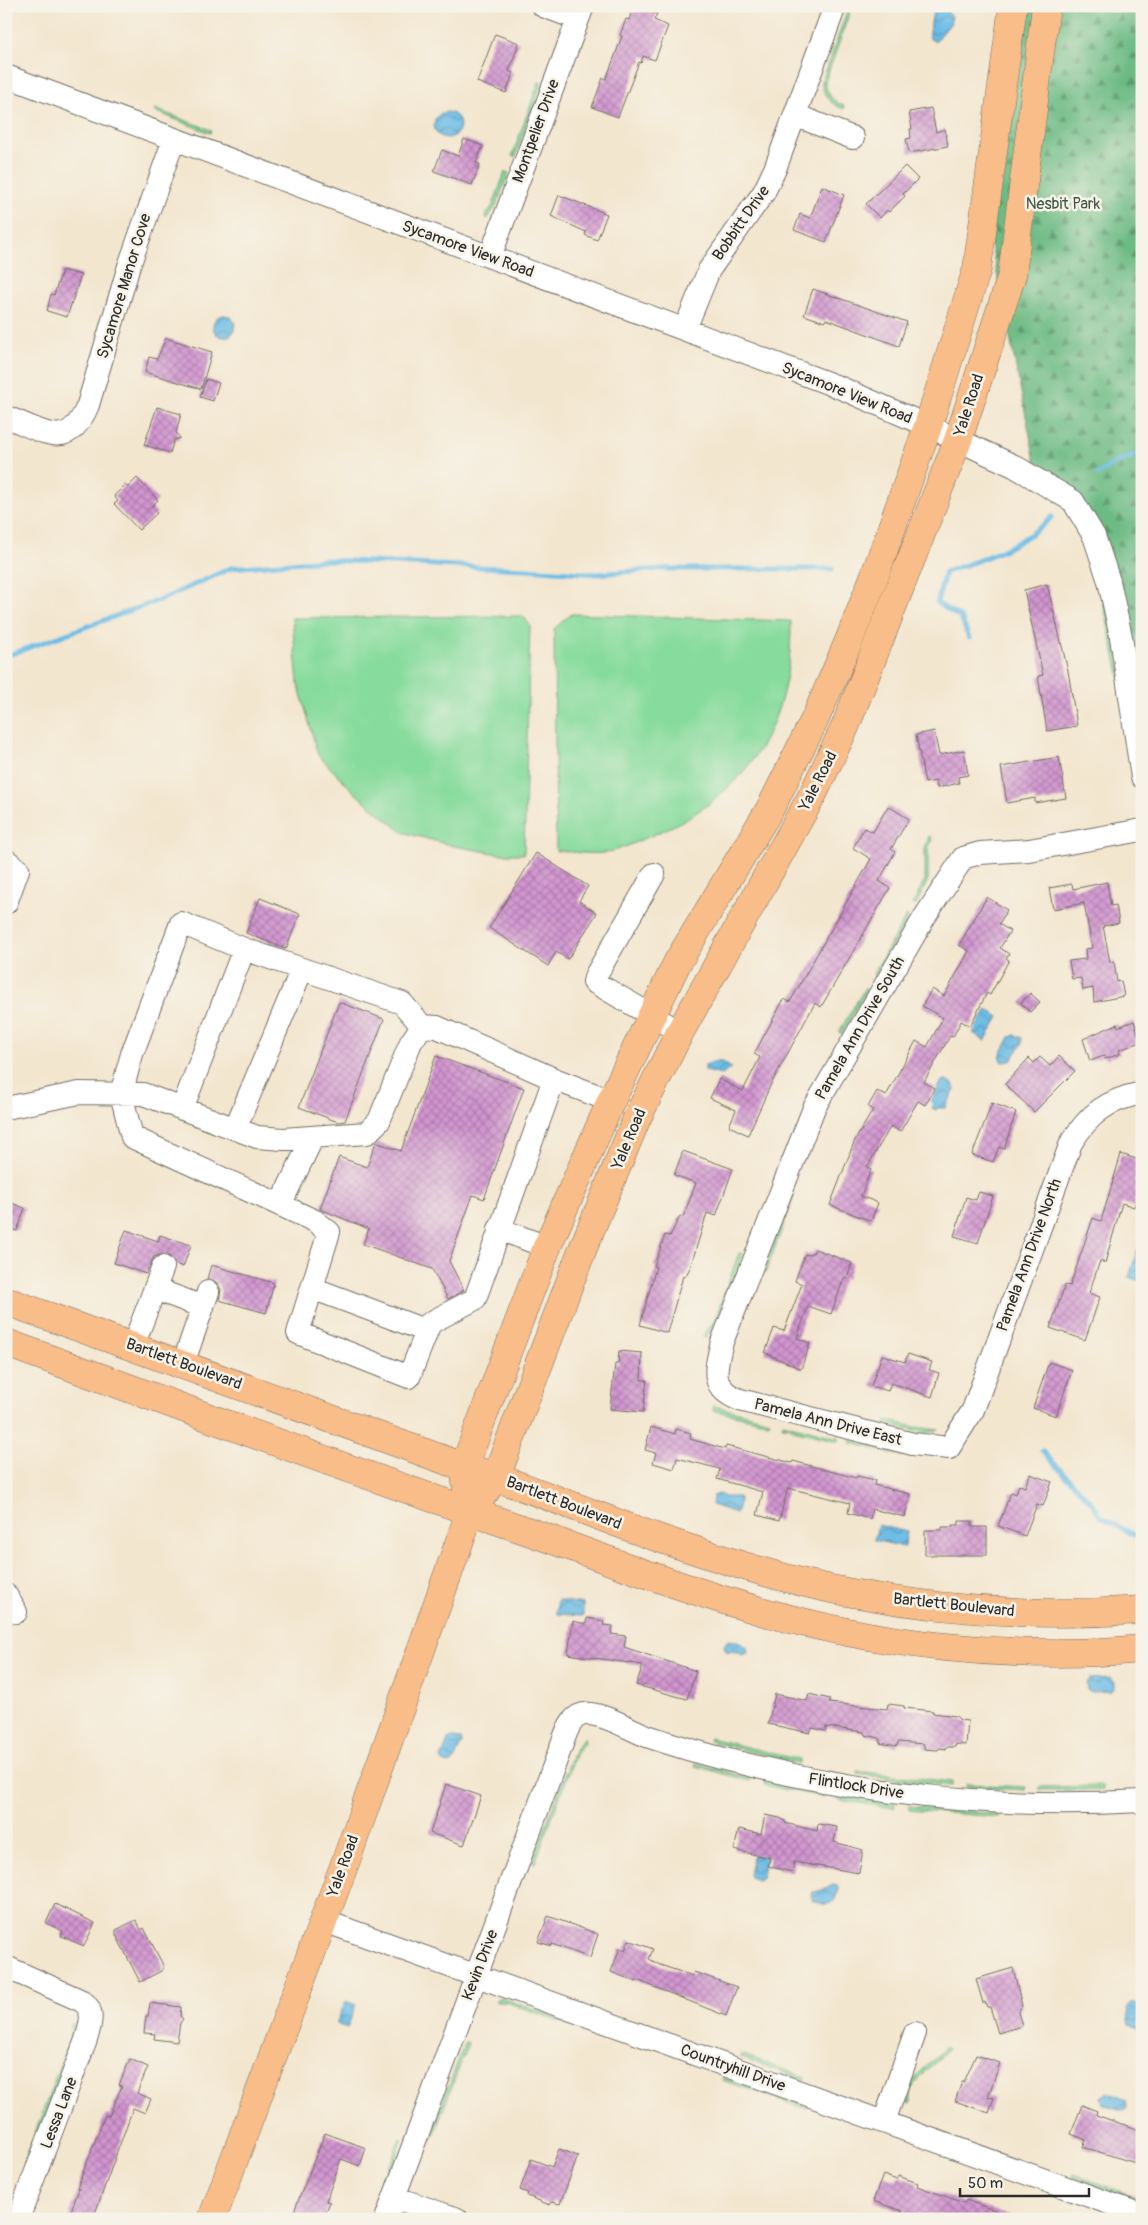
<svg xmlns="http://www.w3.org/2000/svg" width="1148" height="2225" font-family="Pangolin,sans-serif">
<style>
.grass{fill:url(#grass-tufts);stroke:#598364}
.forest{fill:url(#forest-firs);stroke:#4c7358}
.garden{fill:#87db9d;stroke:#598364}
.water{fill:url(#water-waves);stroke:#4b7488}
.lines{fill:none;stroke-linecap:round;stroke-linejoin:round}
.stream{stroke:#6bbce6;stroke-width:5}
.building{fill:url(#building-cross-hatch)}
.minor-casing{stroke:#716c64;stroke-width:24}
.major-casing{stroke:#716c64;stroke-width:29}
.minor{stroke:#fff;stroke-width:22}
.major{stroke:#f9bd89;stroke-width:28}
.labels{text-anchor:middle;dominant-baseline:central;stroke-width:5;stroke-linejoin:round;paint-order:stroke}
.street-label{font-size:16px;fill:#2b2b2b;stroke:#f7f3e8}
.park-label{font-size:16px;fill:#425748;stroke:#f7f3e8}
</style>
<defs>
<pattern id="grass-tufts" width="24" height="20" patternUnits="userSpaceOnUse" patternTransform="scale(1.25)"><rect width="24" height="20" fill="#87db9d"/><path d="M3 7l-1-3M5 7V3M7 7l1-3M15 17l-1-3M17 17v-4M19 17l1-3" fill="none" stroke="#75bc87"/></pattern>
<pattern id="forest-firs" width="22" height="20" patternUnits="userSpaceOnUse" patternTransform="scale(1.25)"><rect width="22" height="20" fill="#6dbb84"/><path d="M5 1l3.5 6h-7zM16 11l3.5 6h-7z" fill="#5a986c"/></pattern>
<pattern id="water-waves" width="16" height="10" patternUnits="userSpaceOnUse" patternTransform="scale(1.25)"><rect width="16" height="10" fill="#6bbce6"/><path d="M0 5q4-4 8 0t8 0" fill="none" stroke="#5899bb"/></pattern>
<pattern id="building-cross-hatch" width="8" height="8" patternUnits="userSpaceOnUse" patternTransform="scale(1.25)"><rect width="8" height="8" fill="#d195d0"/><path d="M0 0l8 8M0 8l8-8" fill="none" stroke="#aa7aa9"/></pattern>
</defs>
<rect width="100%" height="100%" fill="#f7f3e8"/>
<filter id="ink" filterUnits="userSpaceOnUse"><feTurbulence type="fractalNoise" baseFrequency=".02" numOctaves="2"/><feDisplacementMap in="SourceGraphic" scale="10" xChannelSelector="R" yChannelSelector="G"/><feConvolveMatrix kernelMatrix="1 2 1 2 8 2 1 2 1" color-interpolation-filters="sRGB"/></filter>
<filter id="wash" filterUnits="userSpaceOnUse"><feTurbulence type="fractalNoise" baseFrequency=".0096" numOctaves="4" result="noise"/><feDisplacementMap in="SourceGraphic" scale="20" xChannelSelector="R" yChannelSelector="G"/><feGaussianBlur stdDeviation="1.12" result="paint"/><feColorMatrix in="noise" values="0 0 0 0 0 0 0 0 0 0 0 0 0 0 0 0 0 1.4 0 .05"/><feComposite in="paint" operator="in"/></filter>
<g filter="url(#wash)">
<rect width="100%" height="100%" fill="#f3e6cf"/>
<path class="grass" d="M849,6H852L825,82C827,95 833,101 844,106V109C830,104 823,96 822,82Z
M539,82L542,83L515,157L512,156Z
M155,109L211,130L210,133L154,111Z
M505,172L509,173L495,208L487,219L485,217L493,205Z
M929,836L932,838L928,851V880L916,905L913,904L925,880V849Z
M907,915L909,917L875,976L873,974Z
M865,988L867,990L842,1034L839,1032Z
M792,1193L795,1195L765,1274L763,1270Z
M739,1253L743,1254L718,1320L705,1338L702,1337L714,1321Z
M714,1406L770,1420L769,1423L713,1410Z
M887,1420L914,1427L939,1430C922,1436 903,1428 886,1423Z
M783,1423L831,1436L839,1437L838,1441L793,1430L789,1426H782Z
M852,1440L903,1453L902,1456L851,1443Z
M584,1738L585,1741L576,1753L535,1863L532,1862L574,1751Z
M710,1738L799,1760V1764L709,1741Z
M696,1763L750,1778V1781L695,1766Z
M857,1771L952,1782L951,1786L857,1774Z
M765,1781L824,1794V1797L764,1785Z
M967,1784L1026,1787L1025,1790L966,1787Z
M1103,1786V1790H1039V1787Z
M839,1796L895,1804L894,1808L838,1800Z
M909,1806L998,1814V1817L909,1810Z
M502,1998L577,2024L576,2027L506,2002H496V1999Z
M71,2024H74L75,2034L27,2165L24,2163L70,2038Z
M465,2042L468,2043L432,2140L429,2139Z
M945,2047L948,2048C936,2069 909,2072 911,2103L908,2104C905,2072 931,2068 945,2047Z
M741,2054L805,2077L804,2080L740,2057Z
M723,2077L807,2106L806,2109L722,2080Z
M400,2138L403,2139L382,2195L379,2194Z
M1073,2174L1142,2199V2202L1072,2177Z"/>
<path class="forest" d="M1009,6H1142V781L1092,551L1065,507L1040,485L983,205Z"/>
<path class="garden" d="M571,614L791,621C792,726 746,798 648,837C636,842 622,849 609,852C595,856 571,851 556,851L554,629Z
M523,616L530,625L524,854H499L454,846L402,832L355,793L318,755L298,683L292,618Z"/>
<path class="water" d="M934,9L948,12L952,16L950,24L936,41L930,39C929,35 932,13 934,9Z
M434 125a13 13 0 1 1 26 0a13 13 0 1 1-26 0Z
M213 326a11 11 0 1 1 22 0a11 11 0 1 1-22 0Z
M987,1009L999,1017L985,1041L973,1033Z
M1015,1035L1022,1038V1044L1011,1061L1003,1062L1000,1056L1010,1037Z
M713,1062H723L731,1068L722,1075L705,1071V1065Z
M946,1080L953,1084L955,1090L945,1108H937L936,1110L932,1108L933,1106L931,1101L942,1081Z
M1138,1248L1142,1250V1282L1129,1277Z
M719,1494L725,1497H738L740,1501L736,1513L712,1505L713,1496Z
M878,1525L907,1532L904,1547L874,1540Z
M558,1600L583,1604V1616L557,1614L556,1611Z
M728,1640L738,1641L747,1647L748,1653L742,1655L739,1652L726,1651L724,1645Z
M1110,1678L1114,1681V1687L1111,1691L1091,1692L1087,1689L1086,1683L1089,1679Z
M452,1738L461,1739L462,1743L453,1762L449,1764L443,1762L441,1758L448,1740Z
M757,1854L763,1855L766,1859L761,1878L757,1880L751,1878L749,1875L753,1856Z
M833,1885L837,1886L839,1890L834,1901L826,1905L813,1901L811,1897L813,1892L823,1890Z
M346,2001L356,2005L347,2028L336,2024Z
M1131,2002H1136L1141,2006L1142,2026L1138,2029L1130,2025L1127,2008Z
M1108,2092L1126,2100L1127,2107C1121,2114 1111,2107 1103,2104L1101,2097Z"/>
<g class="lines">
<path class="stream" d="M1098,474L1115,463L1142,453
M969,638L961,618L937,603L945,572C982,560 1024,545 1052,517
M6,656L165,598L231,568L325,560L526,569L597,574L660,569H832
M1042,1451L1093,1504L1101,1517L1136,1536L1142,1537"/>
</g>
<g id="blocks">
<path class="building" d="M634,6L657,14L654,20L668,26L655,60L643,56L641,63L639,62L618,117L592,107L603,78L606,79L616,53L622,36L620,35L626,19L629,20Z
M495,34L519,43L509,71L513,73L506,93L477,82Z
M931,108L936,132L945,129L948,146L909,153L906,139L911,138L910,129H912L909,112Z
M464,139L483,146L476,163L480,164L472,185L434,171L442,150L458,156Z
M905,166L918,179L903,194L905,196L889,212L887,210L880,218L866,204Z
M822,186L844,195L826,242L794,230L800,214L810,218Z
M559,195L607,214L597,240L585,235L586,232L551,216Z
M62,270L81,275L67,317L47,311L51,294L54,295Z
M813,289L907,322L899,346L826,319L825,322L804,315Z
M166,338L212,352L201,389L145,372L149,357L157,359Z
M206,379L219,383L213,401L200,397Z
M157,407L181,414L176,433L180,438L174,440L170,453L144,445Z
M137,478L158,500L151,507L157,513L139,530L114,504L118,501L114,496L125,485L128,487Z
M1047,584L1068,671L1077,726L1047,731L1038,676L1043,675L1024,590Z
M934,731L939,755L964,750L968,775L958,777L959,783L937,788L936,781L925,783L916,735Z
M1059,757L1066,798L1035,803V798L1007,803L1001,767Z
M888,806L909,819L891,849L895,852L879,881L890,888L821,1007L815,1003L771,1084L748,1135L729,1126L736,1110L710,1098L719,1079L743,1091L760,1057L754,1054L784,999L790,1002L871,859L853,848L864,828L873,832Z
M536,853L588,886L579,901L597,913L568,959L556,952L548,966L489,928Z
M1107,882L1111,906L1116,905L1119,923L1103,926L1110,962L1114,961L1117,982L1121,981L1124,996L1094,1002L1093,988L1083,990L1081,978L1072,979L1069,961L1086,959L1085,949L1092,948L1084,903L1053,909L1049,888L1072,884L1073,889Z
M987,897L1007,910L999,924L1010,931L1000,948L1009,954L1006,958L1009,960L990,995L987,993L970,1026L961,1021L953,1037L950,1036L924,1082L935,1088L925,1105L918,1101L900,1132L891,1126L867,1167L871,1169L861,1196L878,1203L871,1221L830,1205L855,1140L873,1110L868,1107L877,1091L886,1096L916,1041L927,1047L943,1018L922,1006L932,989L944,996L969,951L959,945Z
M260,898L300,914L286,949L246,933Z
M1030,993L1040,1002L1030,1012L1021,1003Z
M339,1002L384,1019L345,1121L338,1122L299,1107Z
M1134,1021L1141,1042L1119,1050L1120,1054L1105,1059L1104,1056L1090,1061L1083,1039L1117,1024L1118,1027Z
M436,1056L524,1088L484,1199L473,1195L449,1261L464,1290L448,1299L432,1269L363,1244L369,1229L320,1209L339,1157L367,1167L376,1142L401,1151Z
M1059,1056L1075,1071L1034,1112L1005,1084L1029,1058L1034,1063L1040,1057L1050,1066Z
M992,1103L1016,1112L1004,1149L999,1147L993,1162L972,1155Z
M683,1151L733,1169L716,1216L707,1213L690,1268L685,1277L683,1276L667,1333L640,1325L656,1267L654,1266L665,1235L670,1236L680,1216L683,1217L696,1183L674,1175Z
M1121,1154L1142,1161V1182L1134,1207L1122,1203L1105,1263L1100,1261L1089,1293L1100,1297L1085,1340L1050,1328L1065,1285L1070,1286L1093,1218L1101,1221Z
M979,1192L993,1196L978,1243L954,1236L966,1197L976,1200Z
M6,1201L25,1208L17,1231L6,1227Z
M126,1230L158,1241L160,1235L191,1245L183,1267L176,1264L168,1255L161,1254L154,1257L146,1274L114,1263Z
M815,1249L852,1263L847,1279L844,1278L831,1314L808,1306L797,1338L810,1343L801,1369L765,1353L774,1328L784,1331L802,1284L795,1281L805,1254L809,1255L810,1253H813Z
M211,1265L274,1283L266,1313L219,1300L221,1290L218,1284L213,1280L207,1279Z
M619,1351L642,1353L641,1380H647L643,1412L610,1409L615,1364H618Z
M908,1354L932,1362L929,1370L939,1373L932,1397L891,1383L888,1391L871,1386L882,1355L905,1362Z
M1049,1362L1072,1370L1056,1416L1033,1408Z
M651,1427L675,1434L676,1429L691,1433L690,1439L725,1449L726,1446L792,1463L793,1461L856,1478L857,1476L875,1480L874,1485L910,1494L905,1517L872,1509L870,1519L848,1513L850,1503L788,1488L779,1521L757,1515L763,1492L717,1479L720,1469L677,1458L674,1469L653,1463L656,1453L645,1450Z
M1030,1474L1052,1482L1043,1506L1037,1504L1025,1536L998,1526L1011,1492L1016,1494L1019,1485L1025,1487Z
M959,1521H972V1527H987V1555H925V1530H942V1527H953L952,1525H959Z
M587,1618L604,1621L603,1625L613,1626L611,1634L626,1636L624,1647L696,1671L687,1699L636,1685L643,1665L568,1654L573,1621L586,1624Z
M775,1694L807,1701L809,1694L830,1699L829,1703L887,1709L888,1704L904,1706V1708L933,1711V1713L956,1716L960,1720L968,1721L966,1745L956,1744L955,1747H946V1749L939,1748L938,1750L924,1749V1744L898,1742L897,1746L880,1743V1738L865,1735L864,1732L826,1727V1731L812,1728L810,1733L768,1724Z
M446,1784L481,1796L464,1845L430,1833Z
M765,1815L780,1818L785,1821V1823L817,1831L818,1824L837,1827L834,1842L863,1850L859,1873L794,1862L792,1872L768,1866L770,1858L734,1850L739,1829L761,1834Z
M55,1904L95,1923L84,1946L61,1936L63,1931L46,1923Z
M548,1916L598,1934L590,1958L552,1944V1946L538,1942Z
M136,1920L141,1930L144,1928L163,1965V1970L140,1982L116,1935V1930Z
M629,1940L653,1949L649,1959L660,1965L693,1976L694,1972L737,1987L726,2016L637,1980V1982L611,1972L620,1948L625,1950Z
M1013,1968L1022,2006L1018,2012L1022,2026L998,2033L990,2007H987L985,2002L983,2003L976,1979Z
M150,2003L181,2007L180,2016L183,2019L180,2023L177,2042L154,2039L155,2034L144,2033L146,2016H148Z
M976,2055L1000,2063L988,2097L994,2098L989,2113L955,2101L962,2082H964Z
M130,2059L148,2067L137,2093L151,2099L145,2113L133,2108L93,2219H68L79,2189L77,2188L105,2115L109,2116L122,2086L119,2085Z
M1082,2105L1097,2111L1096,2115L1142,2131V2165L1083,2147L1086,2140L1071,2134Z
M325,2133L366,2148L360,2166L341,2159L326,2201L330,2202L323,2219H291Z
M559,2149L578,2156L560,2204L552,2202L550,2205L527,2196L528,2193L520,2190L531,2159L552,2167Z
M883,2175L897,2180L898,2176L918,2183L917,2186L964,2203L966,2200L1013,2217V2219H899L902,2211L873,2201Z"/>
</g>
</g>
<g filter="url(#ink)">
<use href="#blocks" fill-opacity="0" stroke="#716c64" stroke-width="1"/>
<g class="lines">
<defs>
<path id="minor" d="M543,6L578,19
M6,76L841,388L928,426L1014,466L1073,501L1094,536L1109,581L1121,637L1142,777
M795,115L853,138
M490,257L583,6
M685,329L709,270L764,192L775,169L835,6
M6,417C45,431 68,453 88,405L129,266L174,139
M1142,830L1029,850L980,853L963,858L924,918L814,1108L722,1342C715,1370 709,1388 740,1400L913,1444L949,1448L973,1410L1071,1143C1089,1114 1107,1100 1142,1093
M6,860L18,870L6,903
M654,874L596,975L594,982L680,1032
M244,949L181,923L132,1054L121,1094L132,1137L315,1221L329,1232L298,1333L409,1377L430,1323L475,1299L554,1079
M6,1108L79,1093L143,1094L257,1137L283,1139L367,1133L379,1121L411,1042L422,1026L437,1027L554,1079L611,1101
M182,1109L244,949L302,969
M235,1129L302,969L402,1003L422,1026
M280,1205L313,1137
M499,1229L547,1247
M312,1288L427,1331
M155,1289L203,1307
M133,1346L163,1267
M183,1364L208,1292
M6,1595L16,1612
M324,1921L1142,2215
M6,1967L82,2001C96,2011 90,2025 86,2040L18,2219
M884,2122L915,2033
M394,2197L457,2219
M386,2219L562,1744C567,1730 572,1712 590,1714C609,1716 629,1729 647,1736C677,1746 709,1756 741,1763C872,1796 1007,1809 1142,1801"/>
<path id="major" d="M6,1301L464,1467C534,1488 601,1519 670,1542C730,1562 790,1582 852,1593C947,1611 1045,1617 1142,1610
M6,1343C174,1404 341,1468 510,1525C589,1552 667,1584 747,1607C873,1645 1011,1661 1142,1649
M470,1512L464,1467L547,1247L611,1101L677,963L771,807L815,719L848,643L877,569L928,426L977,269L1013,6
M212,2219L348,1855L470,1512L496,1477L581,1253L637,1118L680,1032L813,794L846,725L958,440L1012,275L1046,6"/>
</defs>
<use href="#minor" class="minor-casing"/>
<use href="#major" class="major-casing"/>
<use href="#minor" class="minor"/>
<use href="#major" class="major"/>
</g>
</g>
<g class="labels">
<g class="street-label">
<text transform="translate(536 131) rotate(-70)">Montpelier Drive</text>
<text transform="translate(741 223) rotate(-55)">Bobbitt Drive</text>
<text transform="translate(468 249) rotate(20)">Sycamore View Road</text>
<text transform="translate(124 286) rotate(-73)">Sycamore Manor Cove</text>
<text transform="translate(847 393) rotate(22)">Sycamore View Road</text>
<text transform="translate(969 405) rotate(-72)">Yale Road</text>
<text transform="translate(818 781) rotate(-63)">Yale Road</text>
<text transform="translate(860 1028) rotate(-60)">Pamela Ann Drive South</text>
<text transform="translate(629 1139) rotate(-67)">Yale Road</text>
<text transform="translate(1029 1255) rotate(-70)">Pamela Ann Drive North</text>
<text transform="translate(184 1364) rotate(20)">Bartlett Boulevard</text>
<text transform="translate(828 1422) rotate(14)">Pamela Ann Drive East</text>
<text transform="translate(564 1503) rotate(21)">Bartlett Boulevard</text>
<text transform="translate(954 1605) rotate(6)">Bartlett Boulevard</text>
<text transform="translate(856 1786) rotate(9)">Flintlock Drive</text>
<text transform="translate(343 1866) rotate(-70)">Yale Road</text>
<text transform="translate(480 1965) rotate(-69)">Kevin Drive</text>
<text transform="translate(733 2068) rotate(20)">Countryhill Drive</text>
<text transform="translate(59 2113) rotate(-69)">Lessa Lane</text>
</g>
<g class="park-label">
<text x="1063" y="204">Nesbit Park</text>
</g>
</g>
<rect width="1148" height="2225" fill="none" stroke="#f7f3e8" stroke-width="25"/>
<path d="M960 2188v8h129v-8" fill="none" stroke="#2b2b2b" stroke-width="2.5"/>
<text x="968" y="2188" font-size="15" fill="#2b2b2b" stroke="#f7f3e8" stroke-width="4" paint-order="stroke">50 m</text>
</svg>
